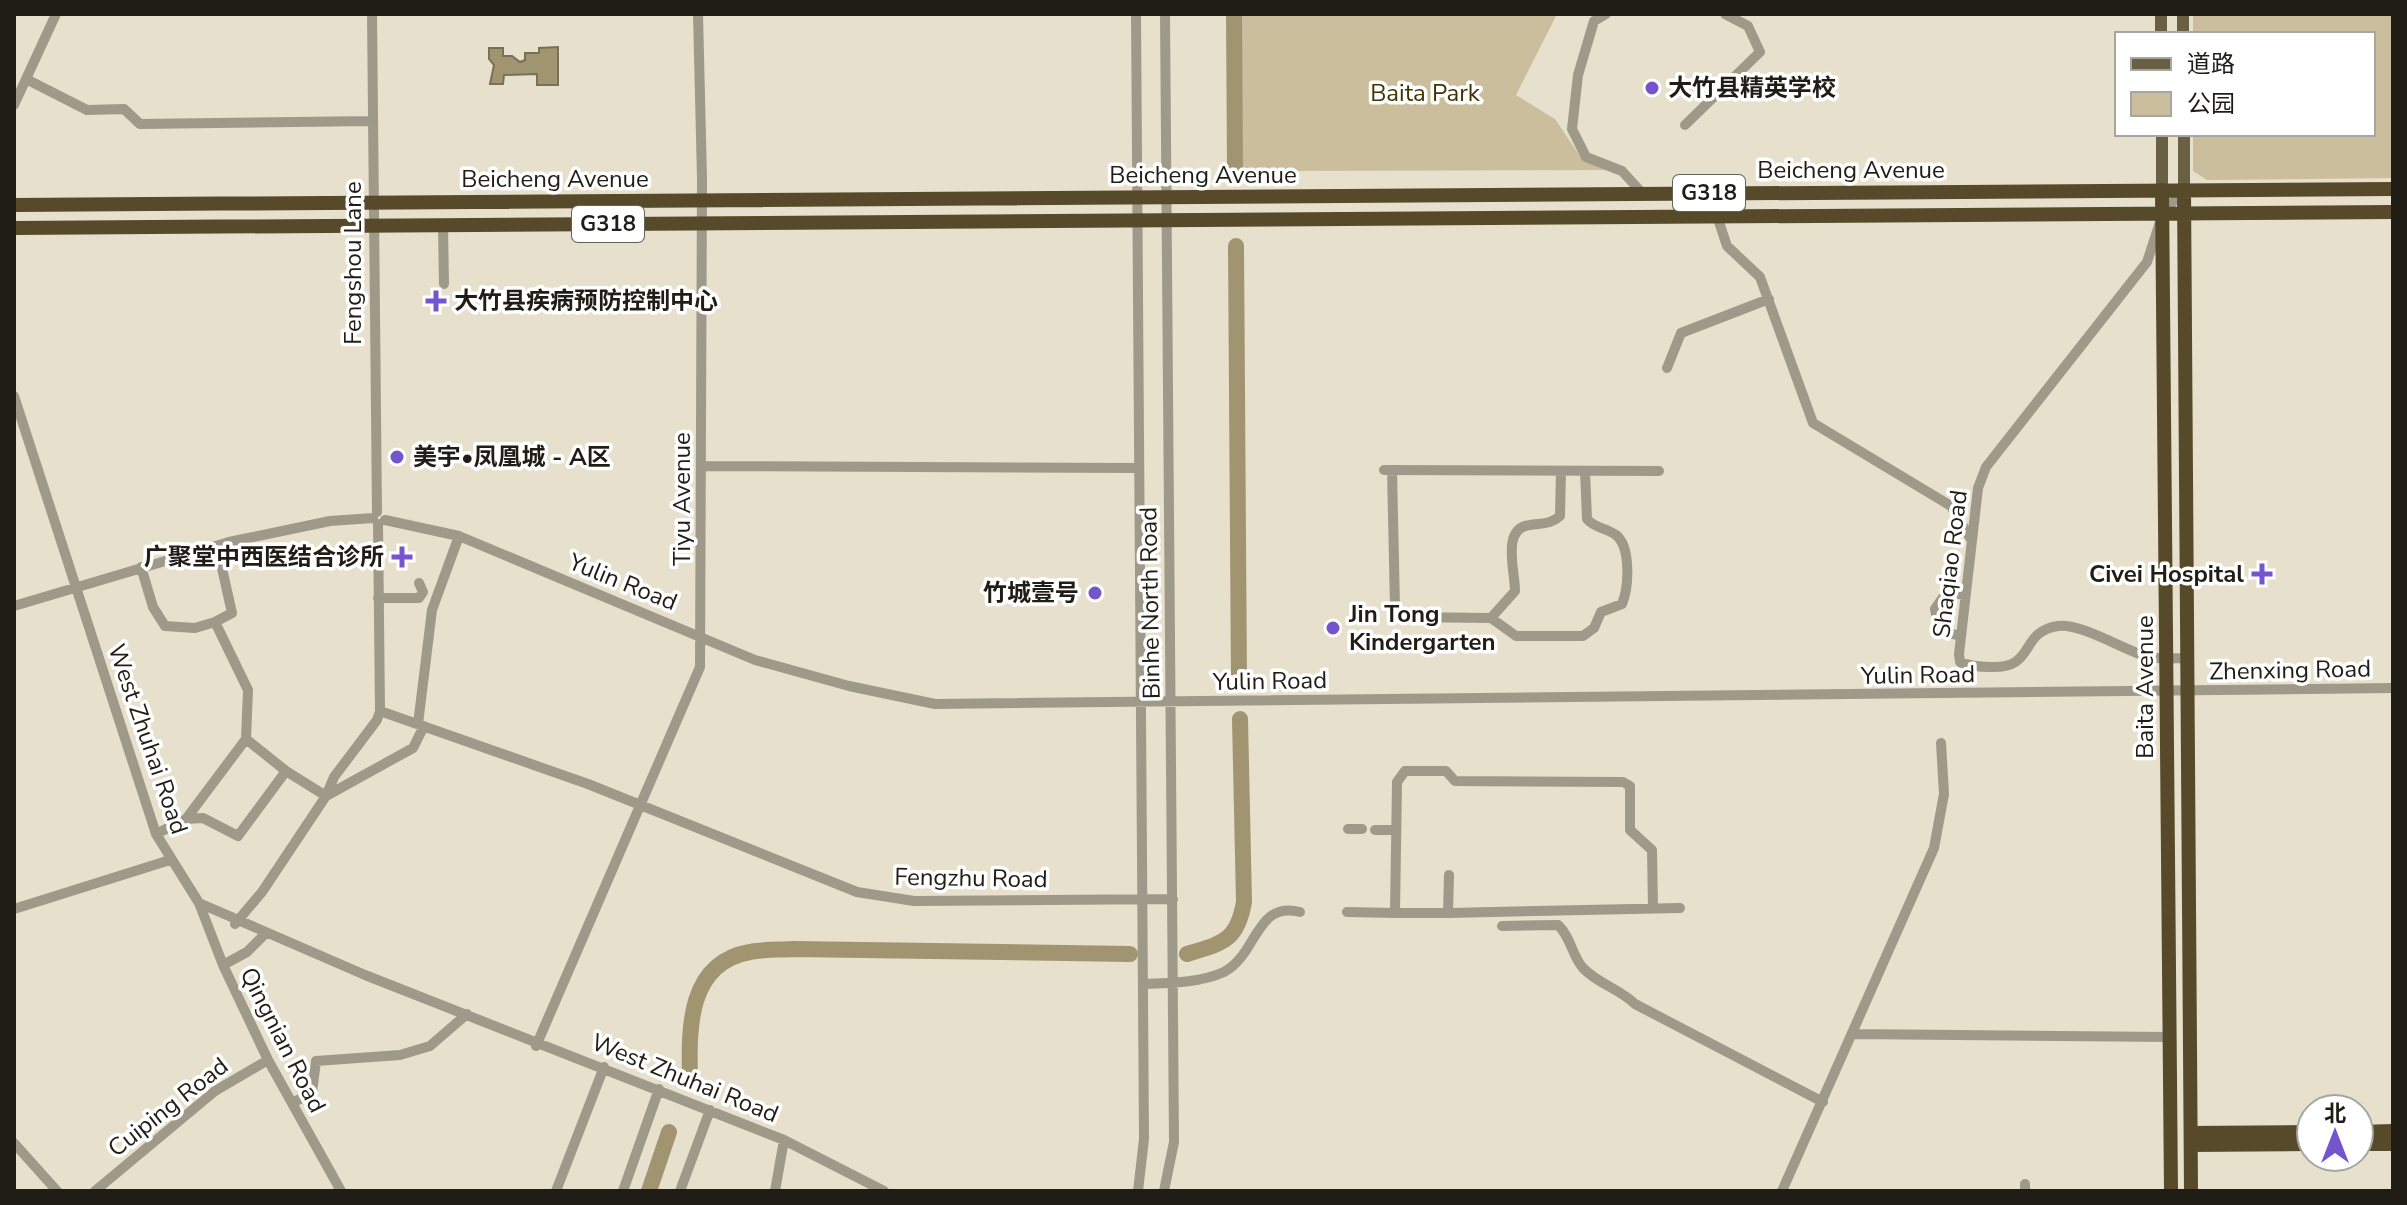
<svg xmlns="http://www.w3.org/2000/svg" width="2407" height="1205" font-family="'Nunito Sans','Noto Sans SC',sans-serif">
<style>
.green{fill:#cabe9d}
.water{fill:#a19471;stroke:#7a7055;stroke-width:2}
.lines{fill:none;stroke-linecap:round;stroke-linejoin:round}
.river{stroke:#a19471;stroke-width:16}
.minor{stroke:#9f998a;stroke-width:10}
.major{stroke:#695f43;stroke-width:12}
.highway{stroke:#564a2a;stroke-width:14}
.poi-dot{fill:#7555ce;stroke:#fff;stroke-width:3}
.labels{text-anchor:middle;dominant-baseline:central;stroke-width:7;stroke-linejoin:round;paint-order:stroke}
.shield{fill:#fff;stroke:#62615b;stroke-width:2}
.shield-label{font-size:22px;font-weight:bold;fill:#1f1d15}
.poi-label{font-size:24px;font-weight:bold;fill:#1f1d15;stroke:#fff;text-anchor:start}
.park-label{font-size:24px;fill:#423304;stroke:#fff}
.street-label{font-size:24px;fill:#1f1d15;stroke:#fff}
</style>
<rect width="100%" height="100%" fill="#e7e0cc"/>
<path class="green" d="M1240,14H1557L1516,95L1555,119L1580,156L1610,170L1241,171Z
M2193,14H2393V178L2207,180L2193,171V134H2373V34H2193Z"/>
<path class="water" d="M558,47V85H537V74L504,75L503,84H490L494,65L489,59V48H503V56H512L520,62L525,60V53H539V48Z"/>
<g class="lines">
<path class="river" d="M1234,14L1235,170
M1236,246L1239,682
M1187,954C1222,943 1237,942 1244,902L1240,719
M690,1080C689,1032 686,963 750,952C764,949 779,950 793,949L1130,954
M649,1191L669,1132"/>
<path class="minor" d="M372,14L377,512
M1136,14L1144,1139L1138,1191
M1606,14L1594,21L1578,75L1572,129L1586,157L1622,171L1643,194
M26,79L87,110L124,109L140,124L372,121
M14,105L56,14
M1685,125L1760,52L1748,26L1725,14
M2184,190L2163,213L2147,262L1986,467L1978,488L1959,654L1960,662C1970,666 1979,667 1990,667C2037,669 2018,632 2058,626C2081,623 2122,649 2145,656C2157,660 2174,658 2188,658
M1717,216L1727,246L1760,277L1813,423L1951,506L1972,541
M443,225L444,284
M1667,368L1681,333L1769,299
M14,396L156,834L199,903L223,965L268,1060L341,1191
M702,466L1139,468
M1384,470L1659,471
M1392,470L1395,607L1404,617L1491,618L1516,636H1583L1594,628L1601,612L1622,604C1629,587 1631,547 1616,535C1607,528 1594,528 1587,519L1585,471
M385,520L459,536L755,660L849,686L935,704L2393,688
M141,567L153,607L165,626L195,628L215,622
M378,598H419L423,592L419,583
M14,606L229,542L330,521L373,518
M1491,618L1515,591C1515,570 1501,528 1530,525C1543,523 1551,524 1560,516L1561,471
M1960,636L1939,630L1935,609L1947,592L1965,595
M380,711L588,784L857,892L914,901L1173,899
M418,724L432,610L459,536
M246,739L286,771L326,796L413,748L424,726
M186,819L203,818L238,836L286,771
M1348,829H1362
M1375,830H1396
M156,834L186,819L246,739L248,690L215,622L232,613L217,546
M1449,875L1448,913H1395L1397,782L1405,771H1446L1455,781L1623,782L1630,786V830L1652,850L1653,908
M199,903L365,975L784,1140L884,1191
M14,909L170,860
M1347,912L1395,913
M1448,913L1680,908
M235,924L262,892L326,796L334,777L377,720L380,711L378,524
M1502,926L1558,925C1571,937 1572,956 1583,968C1598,984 1620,989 1635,1004L1823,1102
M223,965L247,952L266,933
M1143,984C1169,983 1200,983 1224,972C1258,954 1255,901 1300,912
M1852,1034L2169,1037
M536,1046L700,667L702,179L698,14
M292,1103L312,1093L316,1061L400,1055L430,1046L467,1014
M14,1143L57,1191
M95,1191L215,1091L268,1060
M556,1191L604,1067
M623,1191L659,1089
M680,1191L710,1110
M775,1191L784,1140
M1164,1191L1174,1142L1165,14
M1782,1191L1934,848L1944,794L1941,743
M2025,1191V1184"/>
<path class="major" d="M2161,14V34
M2183,14V34
M2162,134V190
M2184,134V190"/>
<path class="highway" d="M2162,190L2171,1191
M2184,190L2191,1191
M14,205L2393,189
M14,228L2393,212
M2359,1132L2393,1131
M2191,1133L2311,1132
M2359,1144H2393
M2191,1145L2311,1144"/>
</g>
<g class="poi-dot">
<circle cx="1652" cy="88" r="8"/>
<path d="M432 289h8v8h8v8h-8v8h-8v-8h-8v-8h8z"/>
<circle cx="397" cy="457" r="8"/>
<path d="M398 545h8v8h8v8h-8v8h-8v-8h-8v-8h8z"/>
<path d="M2258 562h8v8h8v8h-8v8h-8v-8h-8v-8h8z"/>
<circle cx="1095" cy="593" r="8"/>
<circle cx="1333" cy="628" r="8"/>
</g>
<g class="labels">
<g class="shield">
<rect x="1673" y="175" width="72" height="36" rx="6"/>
<rect x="572" y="206" width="72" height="36" rx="6"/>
</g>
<g class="shield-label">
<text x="1709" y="193">G318</text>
<text x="608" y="224">G318</text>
</g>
<g class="poi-label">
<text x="1668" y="88">大竹县精英学校</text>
<text x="454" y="301">大竹县疾病预防控制中心</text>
<text x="413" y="457">美宇•凤凰城 - A区</text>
<text x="384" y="557" text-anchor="end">广聚堂中西医结合诊所</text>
<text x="2244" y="574" text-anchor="end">Civei Hospital</text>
<text x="1079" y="593" text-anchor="end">竹城壹号</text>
<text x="1349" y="614">Jin Tong<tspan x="1349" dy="28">Kindergarten</tspan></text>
</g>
<g class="park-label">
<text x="1425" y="93">Baita Park</text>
</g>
<g class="street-label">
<text x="1851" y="170">Beicheng Avenue</text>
<text x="1203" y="175">Beicheng Avenue</text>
<text x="555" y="179">Beicheng Avenue</text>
<text transform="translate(353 263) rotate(-90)">Fengshou Lane</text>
<text transform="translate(682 499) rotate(-90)">Tiyu Avenue</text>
<text transform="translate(1950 564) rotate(-83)">Shaqiao Road</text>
<text transform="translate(623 582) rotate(22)">Yulin Road</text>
<text transform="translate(1150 603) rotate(-91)">Binhe North Road</text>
<text transform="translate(2290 670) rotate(-1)">Zhenxing Road</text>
<text transform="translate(1918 675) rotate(-1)">Yulin Road</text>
<text transform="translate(1270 681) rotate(-1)">Yulin Road</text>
<text transform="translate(2145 687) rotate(-90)">Baita Avenue</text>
<text transform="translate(148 739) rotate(71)">West Zhuhai Road</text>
<text transform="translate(971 878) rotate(1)">Fengzhu Road</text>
<text transform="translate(283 1040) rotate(63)">Qingnian Road</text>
<text transform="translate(685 1078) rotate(22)">West Zhuhai Road</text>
<text transform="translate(168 1107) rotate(-38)">Cuiping Road</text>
</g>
</g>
<rect width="2407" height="1205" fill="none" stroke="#1f1d15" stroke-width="32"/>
<rect x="2115" y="32" width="260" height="104" fill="#ffffff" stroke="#a5a5a1" stroke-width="2"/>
<rect x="2131" y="58" width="40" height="12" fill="#695f43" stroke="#a5a5a1" stroke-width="2"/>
<text x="2187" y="72" font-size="24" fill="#1f1d15">道路</text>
<rect x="2131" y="92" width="40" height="24" fill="#cabe9d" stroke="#a5a5a1" stroke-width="2"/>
<text x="2187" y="112" font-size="24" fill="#1f1d15">公园</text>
<g transform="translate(2335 1133)"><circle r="38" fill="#ffffff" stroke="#a5a5a1" stroke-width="2"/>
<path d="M0-6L14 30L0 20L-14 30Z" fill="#7555ce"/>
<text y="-12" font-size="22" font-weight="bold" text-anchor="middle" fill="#1f1d15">北</text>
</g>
</svg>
